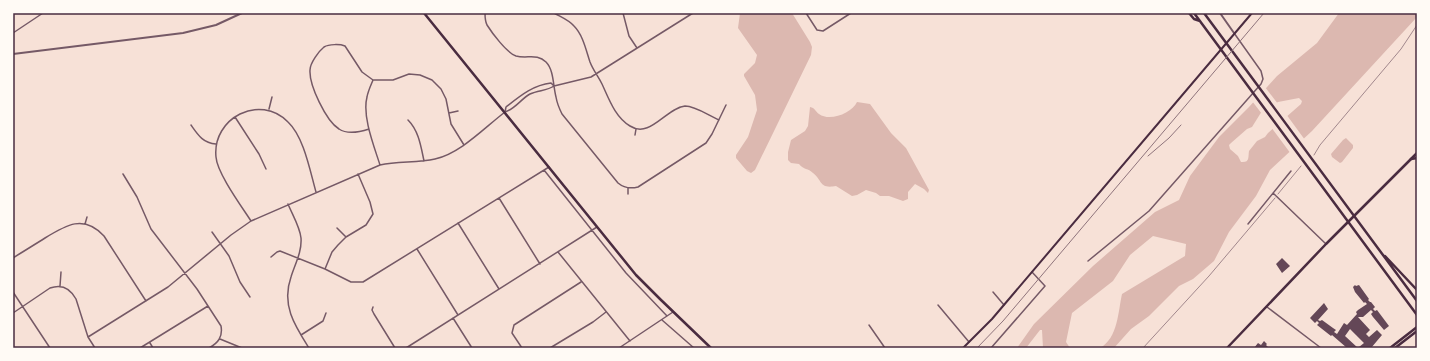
<svg xmlns="http://www.w3.org/2000/svg" width="1430" height="361" font-family="'PT Sans',sans-serif">
<style>
.water{fill:#dcb8b0;fill-rule:evenodd}
.pier{fill:#f7e1d7}
.building{fill:#644757}
.lines{fill:none;stroke-linecap:round;stroke-linejoin:round}
.path{stroke:#4a2c40;stroke-width:0.5}
.minor{stroke:#755966;stroke-width:1.5}
.tertiary{stroke:#755966;stroke-width:2}
.secondary{stroke:#4a2c40;stroke-width:2}
.primary{stroke:#4a2c40;stroke-width:2.5}
.motorway{stroke:#4a2c40;stroke-width:2.5}
.rail{stroke:#8f747c;stroke-width:1}
.neatline{fill:none;stroke:#4a2c40;stroke-width:1.5}
</style>
<rect width="100%" height="100%" fill="#f7e1d7"/>
<path class="water" d="M740,13H792L810,42L812,47L811,55L755,170L751,173L747,171L736,158V155L748,137L757,110L755,95L744,76V74L755,63L757,55L738,28Z
M1339,13H1417V17L1312,131L1270,170L1256,196L1229,232L1214,261L1193,279L1179,286L1149,316L1131,329L1114,348H1100C1118,338 1118,312 1122,294L1185,256L1186,244L1153,236L1130,255L1113,281L1072,313L1066,342L1070,348H1043L1042,330H1040L1026,348H1017L1034,324L1093,266L1155,212L1179,200L1190,176L1219,137L1249,107L1277,76L1317,43ZM1299,98L1302,101L1301,104L1268,133L1265,137L1257,141L1249,151C1248,157 1250,163 1241,162L1238,156L1230,149L1229,145L1231,143L1247,129L1252,127L1262,111L1278,102Z
M857,102L870,104L891,133L906,148L929,190L928,193L924,189L915,184L908,192V199L903,201L889,196H880L876,193L866,190L857,195L852,196L836,186C819,189 823,181 813,173C808,168 804,170 799,164L791,163L788,160V152L791,140L805,131L808,126L810,107C815,108 815,111 819,114C830,122 852,113 857,102Z
M1346,138L1353,145V148L1342,162L1340,163L1332,157L1331,154L1343,140Z"/>
<path class="pier" d="M1265,87L1278,104L1262,114L1252,101Z
M1286,114L1305,140L1291,154L1271,127Z"/>
<path class="building" d="M1282,258L1290,266L1282,273L1276,264Z
M1355,285L1356,286L1359,285L1369,299L1368,300L1370,302H1371L1375,307L1373,309L1375,311L1377,310L1389,326L1384,330L1373,317L1371,314L1373,312L1371,310L1363,317H1358L1370,330L1366,334L1369,337L1377,330L1382,335L1371,348L1370,347L1368,348H1360L1359,347L1364,343L1350,329L1345,336L1358,348H1347L1332,335L1331,336L1317,325L1319,323L1317,321L1315,323L1310,318L1324,303L1328,309L1318,320L1320,321L1322,320L1333,328L1336,330L1334,332L1337,334L1344,323L1347,325L1357,314L1356,312L1358,310L1367,304L1365,302L1364,303L1355,292L1353,287Z
M1264,341L1267,344L1266,345L1269,348H1254L1258,343L1261,345Z"/>
<g class="lines">
<path class="path" d="M1314,155L1320,145L1401,49L1417,25
M1278,194L1301,166
M1143,348L1209,276L1275,198"/>
<path class="minor" d="M485,13C485,17 485,21 487,25C492,33 507,53 516,56C527,59 537,53 546,62C554,70 553,86 556,97C557,103 559,108 562,114L618,183C624,188 630,189 638,187L706,143L712,134L726,105
M554,13C561,17 569,20 574,26C583,35 586,50 590,62C593,70 598,76 602,84C609,99 615,117 630,126C650,139 666,108 685,106C696,106 709,116 719,120
M623,13L629,36L637,48
M806,13L817,30L823,31L851,13
M13,33L43,13
M373,80C371,85 368,91 367,97C362,116 374,146 380,165
M269,109L272,97
M505,112L506,107C520,96 533,85 551,83L554,86
M449,113L458,111
M235,117L259,154L266,169
M408,120C419,131 421,147 424,161
M191,125C198,135 203,143 216,144
M369,129C360,132 348,135 339,129C326,121 309,85 310,70C310,63 319,51 324,47C329,44 340,44 345,46L362,72L373,80H393L409,74L420,75L432,80L441,89L446,99L451,124L464,145
M635,135L636,129
M544,170L626,273L667,316
M123,174L137,197L151,229L197,289L221,326C223,337 218,343 209,348
M1273,193L1326,244
M628,194V188
M499,198L540,264
M288,204C292,214 300,227 301,238C302,252 295,264 291,277C281,305 295,326 309,348
M251,221C242,207 217,173 216,157C212,118 260,93 288,122C304,137 310,171 316,192
M458,223L499,289
M85,224L87,217
M1248,224L1291,171
M337,228L346,237
M212,232L229,256L240,282L250,297
M417,249L458,315
M558,252L630,341
M271,257L277,252L280,251L325,269L351,282H363L549,167
M13,258C24,251 34,245 45,238C66,225 84,214 104,236L146,301
M1088,261L1149,211L1261,84L1263,79L1261,71L1234,33
M325,269L332,252L338,245L346,237L366,225L373,214L370,202L358,174
M60,286L61,272
M13,292L50,348
M993,292L1004,305
M938,305L969,342
M373,307L372,310L374,314L395,348
M1267,307L1321,348
M13,313L50,288C61,284 70,288 76,299L88,337L95,348
M453,318L472,348
M662,320L694,348
M869,325L885,348
M301,335L323,321L326,313
M88,337L168,287L231,235L251,221L380,165C398,161 417,163 435,159C461,153 484,128 505,112C515,109 521,99 530,94C538,90 547,91 554,86L591,77L693,13
M220,339L242,348
M150,343L153,348
M140,348L208,306
M406,348L597,227
M522,348L512,333L514,325L581,282
M550,348L593,322L606,312
M619,348L673,312
M991,348L1045,286L1032,272"/>
<path class="tertiary" d="M1220,13L1234,33
M13,54L183,33L216,25L242,13"/>
<path class="secondary" d="M963,348L992,319L1252,13"/>
<path class="primary" d="M424,13L636,275L660,299L711,348
M1227,348L1326,244L1417,153"/>
<path class="motorway" d="M1189,13L1194,19L1200,21
M1194,13L1417,315
M1204,13L1417,301
M1411,159L1417,158
M1385,256L1417,290
M1390,348L1417,327
M1395,348L1417,331"/>
<path class="rail" d="M1148,156L1169,138L1181,125
M977,348L1003,321L1264,13"/>
</g>
<rect width="1430" height="361" fill="none" stroke="#fffaf5" stroke-width="28"/>
<rect x="14" y="14" width="1402" height="333" class="neatline"/>
</svg>
